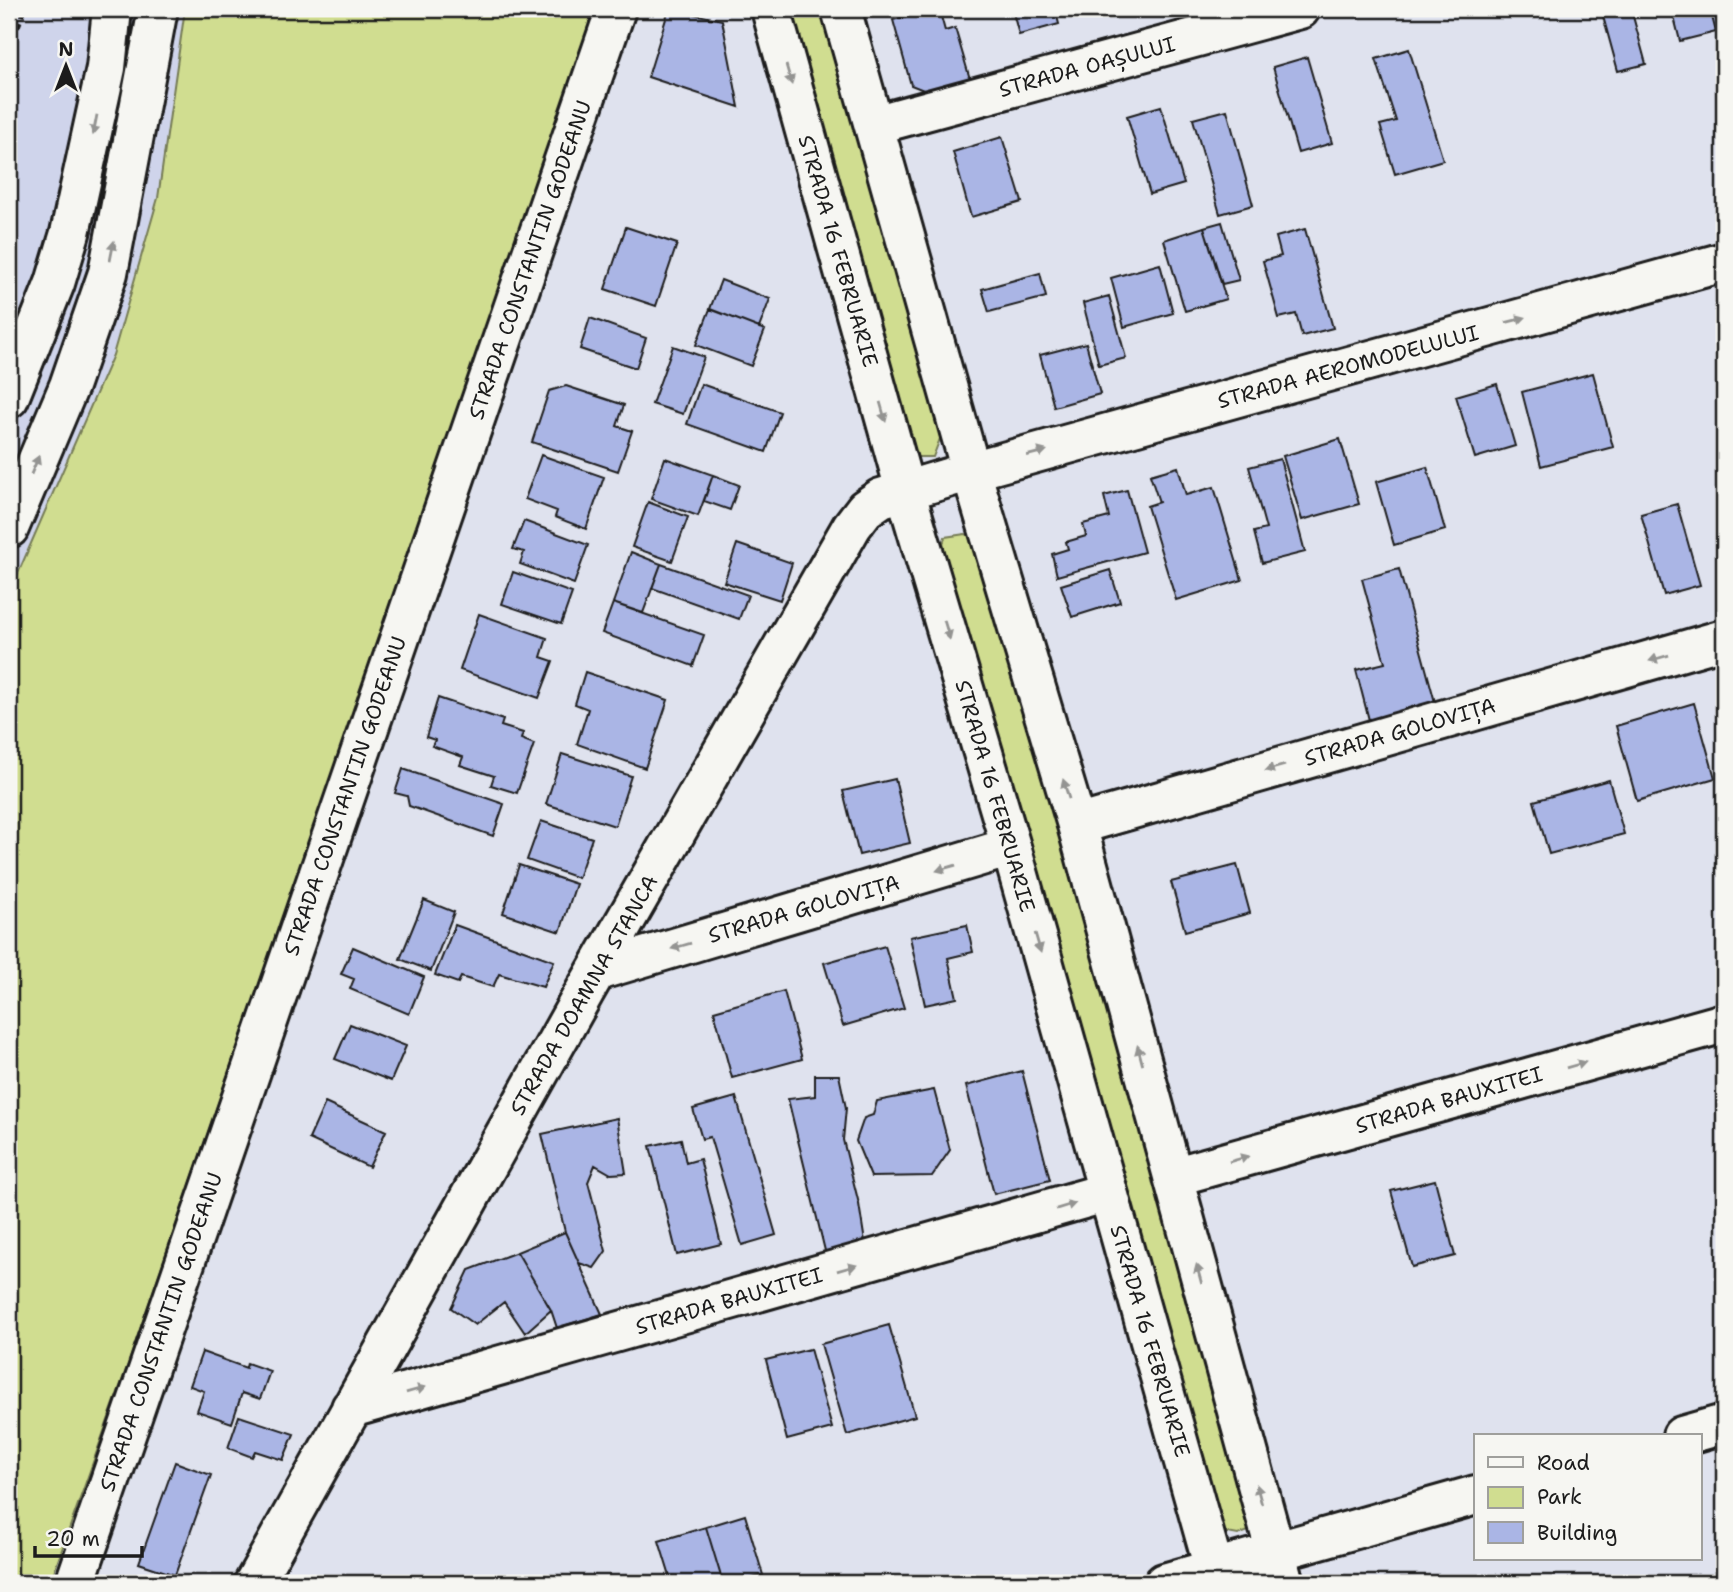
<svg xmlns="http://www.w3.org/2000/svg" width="1733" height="1592" font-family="'Shantell Sans',sans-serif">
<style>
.built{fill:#cfd4eb}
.green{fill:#d0dd90;stroke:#767c56;stroke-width:2}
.building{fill:#aab5e5;stroke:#1c1c1c;stroke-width:2}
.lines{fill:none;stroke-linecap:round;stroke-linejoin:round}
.minor-casing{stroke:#1c1c1c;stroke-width:44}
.path{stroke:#1c1c1c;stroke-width:4.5;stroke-dasharray:7 5;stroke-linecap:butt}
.minor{stroke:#f6f6f2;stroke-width:38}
.oneway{fill:#949492}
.labels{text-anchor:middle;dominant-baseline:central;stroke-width:6;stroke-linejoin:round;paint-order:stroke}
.street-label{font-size:21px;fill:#1c1c1c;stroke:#f6f6f2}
</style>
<rect width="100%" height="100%" fill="#dfe2ee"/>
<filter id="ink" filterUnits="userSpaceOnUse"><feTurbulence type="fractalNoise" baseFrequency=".0143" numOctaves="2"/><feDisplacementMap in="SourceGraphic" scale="14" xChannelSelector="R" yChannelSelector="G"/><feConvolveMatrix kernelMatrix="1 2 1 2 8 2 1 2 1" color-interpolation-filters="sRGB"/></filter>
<g filter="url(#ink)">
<path class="built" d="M9,9H185L158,198L113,355L9,594Z"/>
<path class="green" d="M185,9H596L128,1364L50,1583H9V594L113,355L158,198Z
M786,9H822L938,420L941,436L933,457H915Z
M965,534L977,537L1254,1506L1251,1530L1238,1535L1222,1532L939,560L945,537Z"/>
<path class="building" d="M669,9L722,20L739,107L648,77Z
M934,9H939L945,31L955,28L970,79L926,91L911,85L893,20Z
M1012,9H1055L1059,24L1019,35Z
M1601,9H1631L1646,64L1618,71Z
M1672,9H1710L1716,32L1680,41Z
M1710,9H1724V30L1716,32Z
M1409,49L1443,160L1395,174L1380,125L1396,121L1376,59Z
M1307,57L1332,143L1298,153L1273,67Z
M1161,106L1184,184L1150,194L1127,116Z
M1227,110L1253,205L1220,214L1193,119Z
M1002,137L1022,202L971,217L953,152Z
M1222,222L1239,280L1222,284L1204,227Z
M626,227L677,244L656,306L605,289Z
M1204,227L1226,299L1185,311L1164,240Z
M1305,229L1333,328L1302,336L1296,314L1279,318L1263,261L1281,256L1276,237Z
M1160,264L1173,313L1124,327L1111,278Z
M1040,273L1046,297L989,312L982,289Z
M721,280L770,299L759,328L710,309Z
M1109,296L1126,358L1099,365L1083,303Z
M710,309L765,330L751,366L696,345Z
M590,318L646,338L636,368L580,349Z
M1086,343L1100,394L1054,407L1040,355Z
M673,346L704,357L683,414L652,404Z
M1593,373L1613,447L1541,466L1522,392Z
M701,384L780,412L766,452L687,424Z
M1497,384L1515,446L1475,458L1456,396Z
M566,386L624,405L617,426L632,431L618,471L532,442L549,391Z
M1340,439L1359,504L1302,520L1283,456Z
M541,455L604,477L586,529L555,517L557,511L525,499Z
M665,458L713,475L698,516L651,499Z
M1280,459L1305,552L1262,563L1254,532L1266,529L1249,467Z
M1178,467L1186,495L1214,487L1242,580L1176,600L1147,506L1159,502L1150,475Z
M1427,467L1445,530L1394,545L1376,482Z
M713,475L739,485L730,510L704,501Z
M1127,490L1144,552L1057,576L1052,554L1068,549L1066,542L1086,536L1083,524L1109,517L1104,496Z
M648,502L688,517L672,561L632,547Z
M1677,504L1700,585L1664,595L1641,514Z
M524,521L588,545L574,584L520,564L524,552L513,549Z
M737,544L792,563L780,600L724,582Z
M631,552L661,564L643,613L613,603Z
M661,564L748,595L739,619L652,588Z
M1399,569L1435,702L1369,720L1356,670L1385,663L1362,579Z
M1110,570L1120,602L1072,617L1061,585Z
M513,572L572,593L561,624L502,604Z
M613,603L704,635L693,666L602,633Z
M479,614L547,638L541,657L553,661L539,698L460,670Z
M585,672L668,700L645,768L577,744L588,709L575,704Z
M438,698L503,720L501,726L523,733L521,739L534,744L517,793L491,785L494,776L460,765L463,757L432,746L435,740L426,737Z
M1694,703L1715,778L1637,801L1616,726Z
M562,754L631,776L615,826L546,804Z
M403,769L504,804L493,836L409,806L407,796L395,793Z
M895,779L910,843L859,855L843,791Z
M1609,780L1624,834L1549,854L1534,801Z
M541,821L592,838L578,878L527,860Z
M519,865L576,884L560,932L503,913Z
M1237,865L1250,913L1185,931L1171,882Z
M424,900L454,912L431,971L400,959Z
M455,925L554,961L543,987L499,974L493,987L461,977L458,983L435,975Z
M967,925L973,952L948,958L957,998L925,1005L910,937Z
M885,946L904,1008L843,1026L824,963Z
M353,947L424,977L409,1014L350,989L354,979L341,974Z
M784,991L802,1059L732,1078L714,1011Z
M350,1024L406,1046L391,1081L335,1059Z
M1022,1071L1050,1180L994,1194L966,1086Z
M815,1075H839L846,1108L843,1140L859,1204L865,1242L826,1255L788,1099L815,1096Z
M934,1090L950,1150L932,1176L871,1177L856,1141L864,1118L873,1115L877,1101Z
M736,1097L776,1235L742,1245L710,1137L702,1139L693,1109Z
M325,1103L386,1131L369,1167L309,1139Z
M617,1118L626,1173L611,1174L595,1165L588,1182L606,1251L594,1268L579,1263L565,1232L542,1134Z
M681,1139L686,1163L700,1159L721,1244L677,1255L650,1146Z
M1435,1180L1455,1256L1412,1267L1391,1191Z
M565,1232L602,1314L557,1328L551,1310L517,1252Z
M517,1252L551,1310L525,1333L504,1302L475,1325L451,1308L469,1270Z
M889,1325L915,1416L847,1435L821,1344Z
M810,1349L832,1428L787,1440L766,1360Z
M202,1352L246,1368L247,1363L270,1371L260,1399L242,1393L232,1423L197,1411L204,1391L190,1386Z
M239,1416L294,1434L283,1460L255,1451L252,1457L228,1448Z
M175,1462L211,1475L175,1575L139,1563Z
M745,1515L763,1575L735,1583H723L706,1527Z
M706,1527L723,1583H672L659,1541Z"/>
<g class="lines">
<defs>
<path id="minor" d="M771,9L905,490L1011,847L1218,1583
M841,9L971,471L1077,825L1284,1583
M874,125L1300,9
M9,398L55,283L70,233L106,68L112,9
M9,528L69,386L108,273L158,9
M1077,825L1724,639
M597,971L1011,847
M1173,1177L1724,1023
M351,1408L1108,1192
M1682,1436L1724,1424
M75,1583L616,9
M254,1583L585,991L852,526L865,509L881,498L971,471L1724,262
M1164,1583L1476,1495"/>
</defs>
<use href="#minor" class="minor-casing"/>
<path class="path" d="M9,50L25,9"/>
<use href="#minor" class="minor"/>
</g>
<defs><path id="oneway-solid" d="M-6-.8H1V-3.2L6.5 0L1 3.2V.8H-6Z" transform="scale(1.75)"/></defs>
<g class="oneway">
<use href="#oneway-solid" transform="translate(789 75) rotate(74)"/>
<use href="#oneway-solid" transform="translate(95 125) rotate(101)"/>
<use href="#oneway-solid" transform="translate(112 251) rotate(-79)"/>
<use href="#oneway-solid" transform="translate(1516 320) rotate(-15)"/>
<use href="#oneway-solid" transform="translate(883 412) rotate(74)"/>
<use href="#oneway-solid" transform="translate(1037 453) rotate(-15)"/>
<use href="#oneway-solid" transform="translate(35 465) rotate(-67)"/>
<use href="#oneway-solid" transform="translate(947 630) rotate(73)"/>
<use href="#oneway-solid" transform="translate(1659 658) rotate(164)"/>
<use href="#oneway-solid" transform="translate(1275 768) rotate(164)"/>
<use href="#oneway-solid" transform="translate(1066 789) rotate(-107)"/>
<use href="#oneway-solid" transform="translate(946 868) rotate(164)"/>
<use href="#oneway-solid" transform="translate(1038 943) rotate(74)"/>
<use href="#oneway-solid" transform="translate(681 946) rotate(164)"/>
<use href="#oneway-solid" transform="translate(1140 1055) rotate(-105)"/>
<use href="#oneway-solid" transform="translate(1576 1065) rotate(-16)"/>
<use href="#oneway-solid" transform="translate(1239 1159) rotate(-16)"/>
<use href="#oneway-solid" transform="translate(1066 1206) rotate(-17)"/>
<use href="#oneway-solid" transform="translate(847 1268) rotate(-16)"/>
<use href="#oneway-solid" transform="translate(1199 1274) rotate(-105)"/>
<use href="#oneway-solid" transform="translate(416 1390) rotate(-16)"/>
<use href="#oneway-solid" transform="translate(1259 1494) rotate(-105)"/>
</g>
</g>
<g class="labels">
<g class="street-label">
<text transform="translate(1087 67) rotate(-15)">STRADA OAȘULUI</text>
<text transform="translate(838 251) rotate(74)">STRADA 16 FEBRUARIE</text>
<text transform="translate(530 260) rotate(-71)">STRADA CONSTANTIN GODEANU</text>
<text transform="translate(1348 367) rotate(-15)">STRADA AEROMODELULUI</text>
<text transform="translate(1400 732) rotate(-16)">STRADA GOLOVIȚA</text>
<text transform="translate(345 796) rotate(-71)">STRADA CONSTANTIN GODEANU</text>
<text transform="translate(995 796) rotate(74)">STRADA 16 FEBRUARIE</text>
<text transform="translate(804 909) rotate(-16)">STRADA GOLOVIȚA</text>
<text transform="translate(584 995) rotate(-60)">STRADA DOAMNA STANCA</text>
<text transform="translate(1449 1100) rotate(-16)">STRADA BAUXITEI</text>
<text transform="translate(729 1301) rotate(-16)">STRADA BAUXITEI</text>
<text transform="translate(161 1332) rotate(-71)">STRADA CONSTANTIN GODEANU</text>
<text transform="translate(1150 1341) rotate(74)">STRADA 16 FEBRUARIE</text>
</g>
</g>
<rect width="1733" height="1592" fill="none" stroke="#f6f6f2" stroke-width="35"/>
<rect x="18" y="18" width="1698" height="1557" fill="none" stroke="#1c1c1c" stroke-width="2.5" filter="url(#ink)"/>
<rect x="1474" y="1434" width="228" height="126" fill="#f6f6f2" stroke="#9f9f9c" stroke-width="2"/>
<rect x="1488" y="1457" width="35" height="10" fill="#f6f6f2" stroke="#9f9f9c" stroke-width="2"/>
<text x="1537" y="1470" font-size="21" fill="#1c1c1c">Road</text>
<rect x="1488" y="1487" width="35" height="21" fill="#d0dd90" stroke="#9f9f9c" stroke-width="2"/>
<text x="1537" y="1504" font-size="21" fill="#1c1c1c">Park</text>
<rect x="1488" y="1522" width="35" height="21" fill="#aab5e5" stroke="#9f9f9c" stroke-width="2"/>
<text x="1537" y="1540" font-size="21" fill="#1c1c1c">Building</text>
<g transform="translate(66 66)" stroke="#f6f6f2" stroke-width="5" paint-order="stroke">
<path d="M0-5L12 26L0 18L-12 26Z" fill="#1c1c1c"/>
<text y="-10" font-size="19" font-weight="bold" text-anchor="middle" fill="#1c1c1c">N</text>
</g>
<path d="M35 1546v10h107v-10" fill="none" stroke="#1c1c1c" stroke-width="3.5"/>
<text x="46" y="1546" font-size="21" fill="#1c1c1c" stroke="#f6f6f2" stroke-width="5" paint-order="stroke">20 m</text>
</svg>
